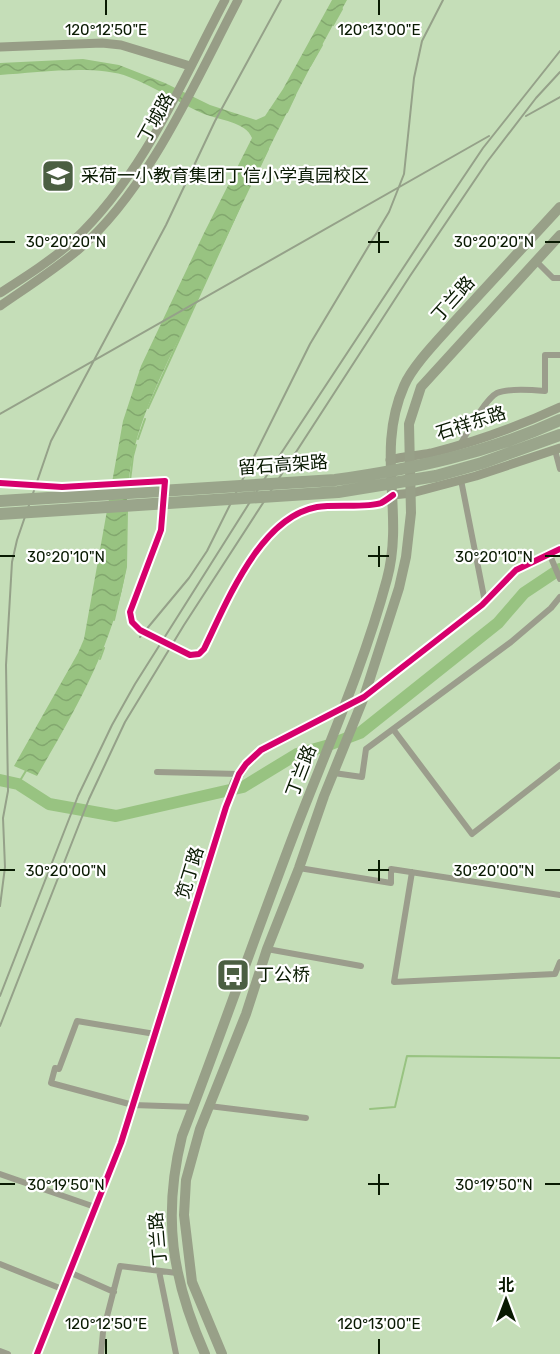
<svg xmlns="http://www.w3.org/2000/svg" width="560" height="1354" font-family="Rubik,'Noto Sans SC',sans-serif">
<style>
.water{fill:url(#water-waves)}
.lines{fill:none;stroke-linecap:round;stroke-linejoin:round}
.stream{stroke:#98c381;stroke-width:2}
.river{stroke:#98c381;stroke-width:12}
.street-tunnel{stroke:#9fb794;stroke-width:6;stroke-dasharray:6 3;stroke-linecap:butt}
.street{stroke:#9b9d8c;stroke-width:6}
.secondary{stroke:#979d86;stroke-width:9}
.primary{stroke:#98a088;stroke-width:10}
.rail{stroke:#95a189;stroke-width:2}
.highway-bridge{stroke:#9aa58b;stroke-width:12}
.cycleway-casing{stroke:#fff;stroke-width:10}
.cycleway{stroke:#d6006c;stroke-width:6}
.ticks{fill:none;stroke:#091a02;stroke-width:2}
.labels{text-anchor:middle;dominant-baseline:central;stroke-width:4.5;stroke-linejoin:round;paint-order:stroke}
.street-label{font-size:18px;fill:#091a02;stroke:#fff}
.poi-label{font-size:18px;fill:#091a02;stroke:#fff;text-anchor:start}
.ticks-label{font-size:15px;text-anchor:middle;fill:#091a02;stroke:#fff;stroke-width:4.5;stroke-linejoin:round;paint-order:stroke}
</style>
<defs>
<pattern id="water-waves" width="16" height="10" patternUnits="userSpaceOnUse" patternTransform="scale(1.5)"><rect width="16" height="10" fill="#98c381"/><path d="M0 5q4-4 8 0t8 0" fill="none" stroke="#82a76e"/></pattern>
</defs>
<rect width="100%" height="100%" fill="#c5deb8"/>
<path class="water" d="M332,0H347C291,99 243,201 195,305C173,353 144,403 133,455C128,477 126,506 126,528C126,541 128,555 126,569C114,644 75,711 37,776L14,766L78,653L84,639L123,421L141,366L204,233L252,138C246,122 219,120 204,114C179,103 155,87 129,77C96,64 36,73 0,75V63L83,59L119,65L165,83L210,105L256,120L265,116L283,89Z"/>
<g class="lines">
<path class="stream" d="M333,25L342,9
M310,66L322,45
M287,112L295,95
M259,168L268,149
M148,408L240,206
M138,439L145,419
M129,489L133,456L136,445
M114,620L126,567L127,510
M100,659L104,648
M18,784L27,769
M370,1109L395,1107L407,1056L560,1058"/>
<path class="river" d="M0,780L18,784L49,804L116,816L243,787L297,754L326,746L360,733L498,623L524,593L560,569"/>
<path class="street-tunnel" d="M140,630L186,654"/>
<path class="street" d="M537,262L553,278H560
M460,445C467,433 485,399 497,393C508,388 533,390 545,391V355H560
M555,450L560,469
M461,480L485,602
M0,483L62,487L165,481L164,492
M549,553L560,579
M140,630L132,622L130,612L161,530L162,502
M186,654C194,657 199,654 204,649C227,601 259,520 316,508C334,504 365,508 381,503C384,502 389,498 392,496
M393,729L472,834L560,765
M157,772L239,774
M334,773L362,777L366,749L511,642L551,608L560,597
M299,868L391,883V869L560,895
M412,872L394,982L555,974L560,962
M267,949L361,966
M155,1034L77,1021L59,1069L55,1068L51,1083L133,1105L193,1107
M209,1106L306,1118
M0,1174L95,1207
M0,1264L62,1289
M159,1271L176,1354
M69,1272L114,1292
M0,1351L8,1354
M37,1354L121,1143L230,795
M101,1354L103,1332L120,1266L177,1273"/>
<path class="secondary" d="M0,47L102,43L121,45L190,66
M0,293C25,277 52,260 74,240C144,174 181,83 225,0
M0,306C26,288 54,270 78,250C148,191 196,80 238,0
M390,460C404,456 417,456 431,453C475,442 519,426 560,407
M393,495L412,493L476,476L560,448
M230,795L234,783L246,764L261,750L364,697L482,605L516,570L560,549"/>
<path class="primary" d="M205,1354C172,1279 162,1217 182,1136C221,1035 256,933 295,831C327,748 364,665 387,579C405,512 375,452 404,386C413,365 440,338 455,321C490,283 525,245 560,207
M222,1354L192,1282L184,1215L186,1180L200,1129L246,1014L267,949L299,868L324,796L364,697L399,588L406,557L411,513L409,424L421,387L560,235"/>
<path class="rail" d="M526,116L560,97
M0,414L489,136
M140,637L189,578L207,551L310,344L389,212L404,174L414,78L422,41L443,0
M0,906L5,867L3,818L8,791L6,665L12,562L17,540L51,441L166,225L215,121L281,0
M0,996L78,796L112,725L135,684L274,464L444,206L483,148L560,51
M0,1026L89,799L125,722L184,625L410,276L487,162L536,98L560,72"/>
<path class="highway-bridge" d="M0,501L335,480C413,469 488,453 560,420
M0,514L338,492L436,476L482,463L560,435"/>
<defs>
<path id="cycleway" d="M0,483L62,487L165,481L161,530L130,612L132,622L140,630L190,655L199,654L204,649C227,602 260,517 317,507C334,504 368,508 381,503C385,501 389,498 393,495
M37,1354L121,1143L226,807L239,774L246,764L261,750L364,697L482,605L516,570L560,549"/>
</defs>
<use href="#cycleway" class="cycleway-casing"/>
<use href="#cycleway" class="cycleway"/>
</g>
<path class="ticks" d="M106,0V15M379,0V15M379,232V253M0,242H15M368,242H389M545,242H560M379,546V567M0,556H15M368,556H389M545,556H560M379,860V881M0,870H15M368,870H389M545,870H560M379,1174V1195M0,1184H15M368,1184H389M545,1184H560M106,1339V1354M379,1339V1354"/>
<defs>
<symbol id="school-square" viewBox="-11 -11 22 22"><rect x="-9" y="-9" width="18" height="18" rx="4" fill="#4b5f42" stroke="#fff"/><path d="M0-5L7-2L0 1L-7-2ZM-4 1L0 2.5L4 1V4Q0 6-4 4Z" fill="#fff"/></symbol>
<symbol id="bus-square" viewBox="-11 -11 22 22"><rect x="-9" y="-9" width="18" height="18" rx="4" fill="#4b5f42" stroke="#fff"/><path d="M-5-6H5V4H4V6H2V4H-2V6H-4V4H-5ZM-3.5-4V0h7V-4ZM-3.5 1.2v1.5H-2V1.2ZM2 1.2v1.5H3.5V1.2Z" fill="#fff"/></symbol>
</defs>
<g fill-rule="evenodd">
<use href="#school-square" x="39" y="157" width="38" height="38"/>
<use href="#bus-square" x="214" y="956" width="38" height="38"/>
</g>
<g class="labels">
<g class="street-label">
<text transform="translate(156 118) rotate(-61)">丁城路</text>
<text transform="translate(453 299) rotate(-48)">丁兰路</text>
<text transform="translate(471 423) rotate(-18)">石祥东路</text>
<text transform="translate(283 465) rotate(-4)">留石高架路</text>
<text transform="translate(301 771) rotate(-69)">丁兰路</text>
<text transform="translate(190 873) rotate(-73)">笕丁路</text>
<text transform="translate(158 1239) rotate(-95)">丁兰路</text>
</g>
<g class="poi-label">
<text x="81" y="176">采荷一小教育集团丁信小学真园校区</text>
<text x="256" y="975">丁公桥</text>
</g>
</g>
<g class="ticks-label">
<text x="106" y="35">120°12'50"E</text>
<text x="379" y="35">120°13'00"E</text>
<text x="66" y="247">30°20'20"N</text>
<text x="494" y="247">30°20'20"N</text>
<text x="66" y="562">30°20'10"N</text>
<text x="494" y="562">30°20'10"N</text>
<text x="66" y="876">30°20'00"N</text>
<text x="494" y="876">30°20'00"N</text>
<text x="66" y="1190">30°19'50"N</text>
<text x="494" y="1190">30°19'50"N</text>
<text x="106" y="1329">120°12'50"E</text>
<text x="379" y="1329">120°13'00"E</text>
</g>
<g transform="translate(506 1300)" stroke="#ffffff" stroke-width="4.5" paint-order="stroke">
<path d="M0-4.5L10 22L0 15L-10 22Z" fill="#091a02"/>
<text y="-9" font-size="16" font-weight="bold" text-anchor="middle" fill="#091a02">北</text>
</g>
</svg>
